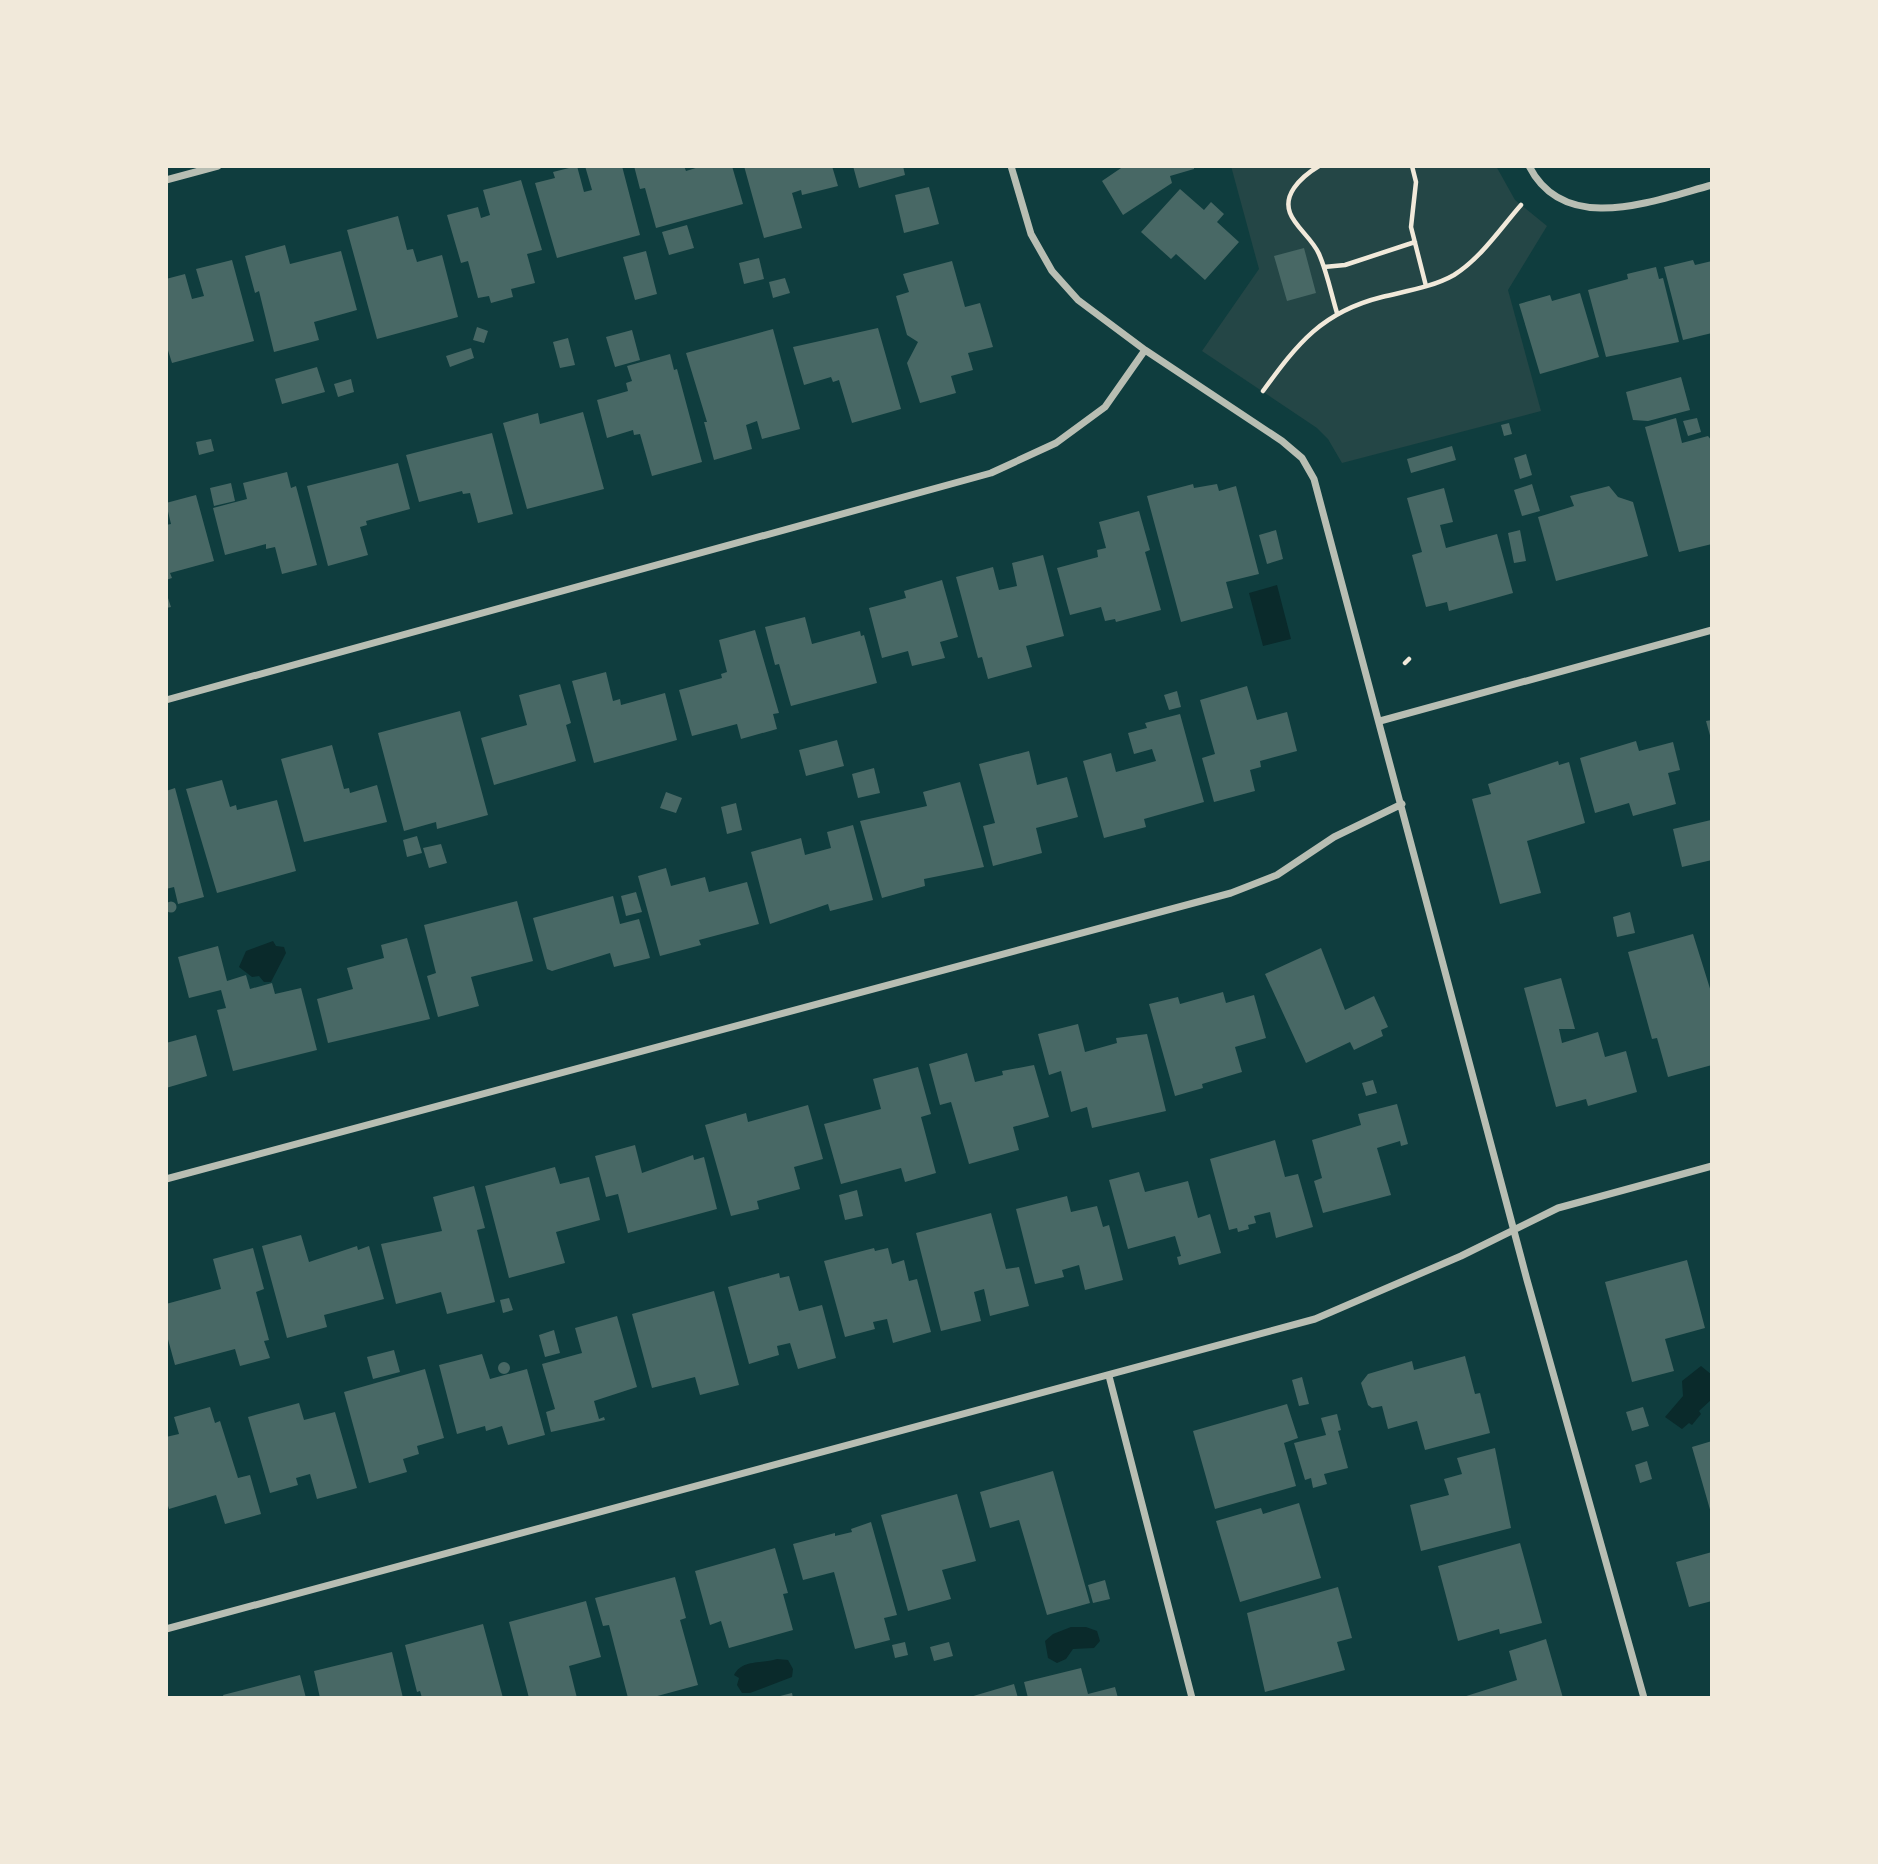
<svg xmlns="http://www.w3.org/2000/svg" width="1878" height="1864" font-family="'Playfair Display',serif">
<style>
.green{fill:#244646}
.water{fill:#0a2a2b}
.building{fill:#486865}
.lines{fill:none;stroke-linecap:round;stroke-linejoin:round}
.path{stroke:#f1e9da;stroke-width:4.5}
.minor{stroke:#b8beb3;stroke-width:7}
</style>
<rect width="100%" height="100%" fill="#0f3d3e"/>
<path class="green" d="M1231,166H1496L1515,200L1547,226L1508,290L1541,411L1342,463L1328,439L1317,428L1202,351L1259,269Z"/>
<path class="water" d="M1277,585L1291,639L1263,646L1249,593Z
M273,941L276,946L284,947L286,953L271,982H264L259,976L252,977L239,967L246,951Z
M1701,1366L1712,1375V1399L1699,1411L1701,1414L1692,1425L1689,1423L1682,1429L1665,1417L1683,1396L1682,1381Z
M1071,1627H1086L1097,1631L1100,1641L1094,1648L1073,1649L1066,1659L1057,1663L1048,1658L1045,1641L1053,1634Z
M777,1659L788,1660L793,1669L792,1677L750,1693H742L737,1685L739,1678L734,1675C742,1659 761,1664 777,1659Z"/>
<path class="building" d="M577,166L584,192L592,190L585,166H622L640,235L557,258L535,183L555,178L553,172Z
M634,166H684L686,171L702,166H732L743,204L656,228L645,188L640,189Z
M744,166H832L838,186L802,195L801,190L792,193L802,228L764,238Z
M853,166H903L905,175L859,188Z
M1124,166H1194V169L1170,176L1172,183L1123,215L1102,181Z
M521,180L542,250L527,254L535,283L511,289L513,297L491,303L489,296L478,298L468,261L461,263L447,215L478,207L481,218L490,215L483,190Z
M929,187L939,224L904,233L895,195Z
M1180,189L1204,210L1211,202L1224,214L1217,222L1239,242L1205,280L1176,254L1171,259L1141,232Z
M398,216L407,250L413,249L417,262L442,255L458,317L377,339L347,230Z
M687,225L694,248L669,255L662,232Z
M285,245L290,264L341,251L357,310L314,322L319,340L274,352L259,291L255,293L245,256Z
M1304,248L1316,293L1287,301L1274,256Z
M646,251L657,294L635,300L623,257Z
M759,258L764,279L744,284L739,263Z
M232,260L254,341L172,363L166,344V279L185,274L192,299L204,296L196,269Z
M1693,260L1695,265L1712,261V333L1683,340L1664,267Z
M952,261L965,307L980,303L993,347L968,353L973,370L951,376L956,393L920,403L907,363L918,342L907,335L896,296L909,292L903,274Z
M1656,267L1659,279L1663,278L1679,342L1606,357L1588,290L1628,279L1627,274Z
M785,278L790,293L773,298L769,282Z
M1580,293L1599,357L1540,374L1519,304L1550,295L1552,301Z
M477,327L488,331L484,343L473,340Z
M878,328L901,409L852,423L839,380L833,382L831,377L804,385L793,347Z
M773,329L800,429L762,439L757,421L746,425L752,449L714,460L704,422H707L686,353Z
M632,330L640,360L615,367L606,337Z
M568,338L575,365L560,368L553,342Z
M471,348L474,358L450,367L446,356Z
M670,354L674,370L677,369L702,462L652,476L640,434L634,435L633,430L607,438L597,400L628,391L626,383L632,381L627,366Z
M317,367L325,392L282,404L275,379Z
M1681,377L1690,410L1648,421L1633,420L1626,392Z
M351,379L354,392L338,397L334,384Z
M583,412L604,489L527,509L503,423L538,413L540,424Z
M1676,418L1682,443L1708,436L1712,441V544L1679,552L1645,427Z
M1697,418L1701,432L1688,436L1683,421Z
M1509,423L1512,434L1504,436L1501,425Z
M492,433L513,514L478,523L470,493L463,494L462,491L419,502L406,455Z
M211,439L214,451L199,455L196,442Z
M1452,446L1456,460L1411,473L1407,459Z
M1526,454L1532,475L1520,479L1514,458Z
M398,463L410,509L366,521L367,525L360,527L368,555L328,566L307,486Z
M287,472L291,488L296,486L317,565L282,574L275,547L266,549V544L225,555L213,508L247,499L243,483Z
M231,483L235,501L214,506L210,488Z
M1193,484L1194,488L1217,484L1219,491L1236,486L1259,574L1226,582L1233,608L1181,622L1147,496Z
M1532,484L1540,511L1522,516L1514,490Z
M1609,486L1618,497L1633,502L1648,556L1556,581L1538,517L1574,506L1570,496Z
M1444,488L1453,522L1440,525L1446,548L1497,534L1513,593L1449,611L1447,602L1426,607L1412,555L1422,552L1407,498Z
M196,495L214,561L170,573L172,578L166,580V525L171,524L166,503Z
M1139,511L1150,550L1145,552L1161,610L1116,622L1115,619L1105,621L1101,607L1070,615L1057,568L1098,557L1097,550L1106,548L1099,522Z
M1276,530L1283,559L1267,564L1259,535Z
M1520,530L1526,561L1514,563L1508,533Z
M1043,555L1064,636L1026,646L1032,667L988,679L982,657L978,658L956,577L993,567L999,590L1017,586L1012,563Z
M942,580L958,637L940,642L945,658L912,666L908,651L882,658L869,608L906,598L904,591Z
M166,592L171,607L166,608Z
M805,617L812,644L860,631L861,636L864,635L877,683L791,706L779,664L775,665L765,627Z
M755,630L779,713L773,714L777,729L741,739L737,724L692,736L679,690L722,678L721,674L727,672L719,640Z
M606,672L613,701L620,699L621,705L665,693L677,740L594,763L572,681Z
M560,684L571,723L566,725L576,761L494,785L481,738L527,725L519,695Z
M1247,686L1257,720L1287,712L1297,751L1260,761L1261,767L1250,770L1255,791L1214,802L1202,758L1215,754L1200,700Z
M1177,691L1181,707L1169,710L1164,695Z
M460,711L488,815L437,829L436,822L404,831L378,733Z
M1180,714L1204,802L1144,819L1146,827L1104,838L1083,761L1111,753L1116,772L1156,761L1152,749L1134,754L1128,733L1147,728L1145,723Z
M1712,720V738L1711,739L1706,721Z
M837,740L844,766L806,776L799,750Z
M1636,741L1639,751L1673,742L1680,770L1668,773L1676,804L1633,816L1629,803L1595,813L1580,758Z
M332,745L344,789L349,788L350,793L377,785L387,822L304,842L281,759Z
M1029,751L1037,785L1067,777L1078,817L1036,828L1042,853L993,866L983,826L995,823L979,764Z
M1558,761L1559,765L1569,762L1585,823L1527,841L1541,893L1500,904L1472,799L1491,794L1488,784Z
M874,768L880,793L858,798L852,774Z
M222,780L230,807L236,805L237,810L277,800L296,871L217,893L186,789Z
M960,782L984,867L924,879L925,886L882,898L860,821L927,806L923,792Z
M175,788L204,897L178,904L174,887L166,889V791Z
M666,792L682,798L676,813L660,808Z
M736,803L742,830L727,834L721,807Z
M1711,820L1712,860L1682,867L1673,829Z
M853,825L873,900L830,911L828,904L770,924L751,852L801,838L805,855L831,848L827,832Z
M417,836L422,853L407,857L403,840Z
M441,844L447,863L429,868L423,848Z
M666,868L671,886L705,877L709,892L747,882L759,924L699,940L701,945L660,956L638,876Z
M636,892L642,912L626,916L621,896Z
M613,896L620,924L639,919L650,958L614,967L610,953L552,971L547,969L533,918Z
M517,901L533,961L471,977L479,1006L438,1017L427,976L436,973L424,925Z
M165.5 907a5.5 5.5 0 1 1 11 0a5.5 5.5 0 1 1-11 0Z
M1630,912L1635,933L1617,937L1613,917Z
M1693,934L1712,995V1065L1668,1077L1657,1038L1652,1039L1628,952Z
M407,938L430,1019L328,1043L317,999L353,989L347,968L384,958L381,945Z
M218,946L227,981L246,975L250,989L272,983L275,994L301,988L317,1050L233,1071L217,1010L226,1008L221,990L189,998L178,957Z
M1321,948L1345,1010L1374,996L1388,1027L1381,1030L1383,1036L1354,1050L1350,1042L1306,1063L1265,974Z
M1561,978L1575,1029H1559L1562,1043L1598,1032L1605,1057L1626,1051L1637,1092L1588,1106L1586,1099L1556,1107L1524,988Z
M1223,992L1226,1003L1254,995L1266,1038L1235,1047L1242,1072L1202,1084L1203,1088L1175,1096L1149,1004L1178,997L1180,1004Z
M1078,1024L1085,1052L1117,1043L1116,1038L1147,1034L1166,1111L1092,1128L1087,1107L1071,1112L1061,1071L1049,1075L1038,1034Z
M196,1035L207,1076L166,1088V1043Z
M967,1053L975,1082L1003,1075L1002,1071L1034,1065L1049,1117L1013,1127L1019,1150L969,1164L951,1102L940,1105L929,1064Z
M918,1067L931,1114L921,1117L936,1173L905,1182L901,1168L841,1184L824,1124L881,1109L873,1079Z
M1373,1080L1377,1093L1366,1096L1362,1083Z
M1397,1104L1408,1144L1401,1146L1400,1141L1377,1148L1391,1195L1323,1213L1314,1181L1322,1178L1312,1140L1361,1125L1358,1114Z
M808,1105L823,1159L794,1167L800,1189L757,1201L759,1209L731,1216L705,1125L746,1113L748,1122Z
M1275,1140L1285,1177L1298,1174L1313,1227L1276,1238L1270,1212L1254,1216L1256,1223L1248,1225L1249,1229L1238,1232L1237,1228L1229,1230L1210,1159Z
M635,1145L642,1173L693,1155L694,1160L704,1157L717,1209L628,1233L618,1194L606,1197L595,1156Z
M555,1167L560,1184L589,1177L600,1220L556,1232L565,1263L509,1278L485,1186Z
M1139,1172L1145,1192L1188,1181L1198,1218L1210,1214L1221,1253L1179,1265L1177,1257L1181,1256L1175,1236L1128,1249L1109,1180Z
M474,1186L485,1228L477,1230L495,1302L447,1314L441,1292L396,1304L381,1244L442,1231L433,1197Z
M857,1190L863,1216L845,1220L839,1195Z
M1067,1196L1071,1212L1097,1206L1103,1227L1109,1225L1123,1280L1085,1290L1079,1265L1062,1270L1064,1277L1035,1284L1016,1209Z
M991,1213L1006,1269L1019,1267L1029,1306L990,1316L984,1289L974,1292L981,1321L941,1331L916,1233Z
M301,1235L309,1262L357,1246L358,1250L369,1246L384,1299L324,1315L327,1327L287,1338L262,1246Z
M253,1248L264,1289L256,1292L269,1340L264,1341L270,1358L240,1366L235,1349L175,1365L166,1332V1304L221,1289L213,1259Z
M874,1248L875,1251L888,1248L892,1264L904,1260L909,1281L917,1279L931,1332L893,1343L887,1319L873,1322L875,1329L845,1337L824,1261Z
M1687,1260L1705,1328L1665,1339L1674,1371L1632,1382L1605,1282Z
M779,1273L780,1278L789,1276L799,1311L822,1305L836,1358L798,1369L790,1343L777,1346L779,1355L749,1364L728,1287Z
M714,1291L739,1385L700,1395L695,1377L652,1388L632,1314Z
M509,1298L513,1310L503,1313L500,1300Z
M617,1316L637,1387L594,1401L599,1419L604,1417L605,1420L551,1432L546,1412L555,1409L542,1364L582,1353L575,1328Z
M554,1330L560,1353L545,1357L539,1335Z
M394,1350L400,1372L373,1379L367,1357Z
M482,1354L490,1379L527,1369L545,1435L508,1445L502,1426L486,1431L485,1426L457,1434L439,1365Z
M1465,1356L1475,1394L1480,1393L1490,1433L1425,1450L1417,1421L1388,1429L1382,1406L1372,1408L1368,1405L1361,1383L1368,1374L1412,1361L1414,1370Z
M498 1368a6 6 0 1 1 12 0a6 6 0 1 1-12 0Z
M425,1369L444,1438L417,1446L419,1454L403,1459L407,1472L369,1483L344,1392Z
M1302,1377L1309,1404L1299,1406L1292,1380Z
M299,1403L304,1420L335,1412L357,1488L317,1499L310,1474L296,1478L298,1485L270,1493L248,1417Z
M1287,1404L1298,1438L1284,1443L1296,1486L1215,1509L1193,1431Z
M210,1407L215,1423L220,1421L238,1478L250,1475L261,1514L225,1524L216,1495L169,1509L166,1499V1437L179,1434L174,1417Z
M1643,1407L1649,1426L1632,1431L1626,1412Z
M1337,1414L1341,1430L1338,1431L1348,1468L1324,1474L1327,1484L1313,1488L1311,1478L1305,1480L1294,1443L1326,1435L1321,1418Z
M1712,1441V1513H1711L1692,1447Z
M1495,1448L1511,1528L1421,1551L1410,1505L1449,1495L1444,1479L1462,1474L1457,1458Z
M1647,1461L1652,1479L1640,1483L1635,1465Z
M1053,1471L1090,1603L1047,1615L1019,1520L990,1528L980,1492Z
M957,1494L976,1561L942,1570L951,1599L908,1611L881,1515Z
M1299,1503L1321,1578L1240,1602L1216,1521L1261,1508L1263,1514Z
M871,1522L897,1615L884,1618L890,1640L855,1649L834,1572L803,1580L793,1544L835,1533V1536L852,1532L851,1529Z
M1520,1543L1542,1623L1500,1634L1499,1629L1458,1641L1438,1566Z
M775,1548L788,1593L783,1594L793,1630L729,1648L721,1621L710,1625L695,1571Z
M1712,1552V1601L1689,1607L1676,1562Z
M675,1577L686,1618L680,1620L698,1685L650,1698H628L609,1625L603,1626L595,1598Z
M1105,1580L1110,1599L1093,1603L1088,1585Z
M1338,1587L1352,1638L1337,1642L1345,1670L1265,1692L1247,1613Z
M586,1601L601,1657L569,1666L577,1698H529L509,1622Z
M483,1624L503,1698H422L420,1691L417,1692L405,1645Z
M1546,1639L1563,1698H1460L1517,1680L1509,1651Z
M905,1642L908,1655L895,1658L892,1645Z
M949,1642L953,1656L934,1661L930,1647Z
M392,1652L403,1698H320L314,1671Z
M1081,1668L1088,1694L1115,1687L1118,1698H1028L1024,1682Z
M300,1675L306,1698H224L223,1695Z
M1014,1684L1018,1698H970V1697Z
M792,1693L793,1698H776V1697Z"/>
<g class="lines">
<path class="path" d="M1319,166C1309,172 1301,178 1294,188C1275,216 1309,231 1319,254C1327,272 1331,293 1337,313
M1412,166L1416,182L1411,227L1426,286
M1324,267L1345,265L1415,242
M1263,391C1298,343 1322,312 1382,297C1406,291 1433,287 1454,275C1481,258 1500,229 1521,205
M1405,663L1409,659"/>
<path class="minor" d="M1011,166L1031,234L1052,271L1078,300L1145,350L1282,441L1302,458L1314,479L1527,1280L1644,1698
M1529,166C1565,237 1655,200 1712,185
M166,180L218,166
M166,700L991,473L1056,443L1105,407L1145,350
M1380,721L1712,630
M166,1179L1231,893L1277,875L1334,837L1402,804
M1109,1376L1192,1698
M166,1629L1315,1319L1461,1256L1558,1208L1712,1166"/>
</g>
<rect width="1878" height="1864" fill="none" stroke="#f1e9da" stroke-width="336"/>
</svg>
